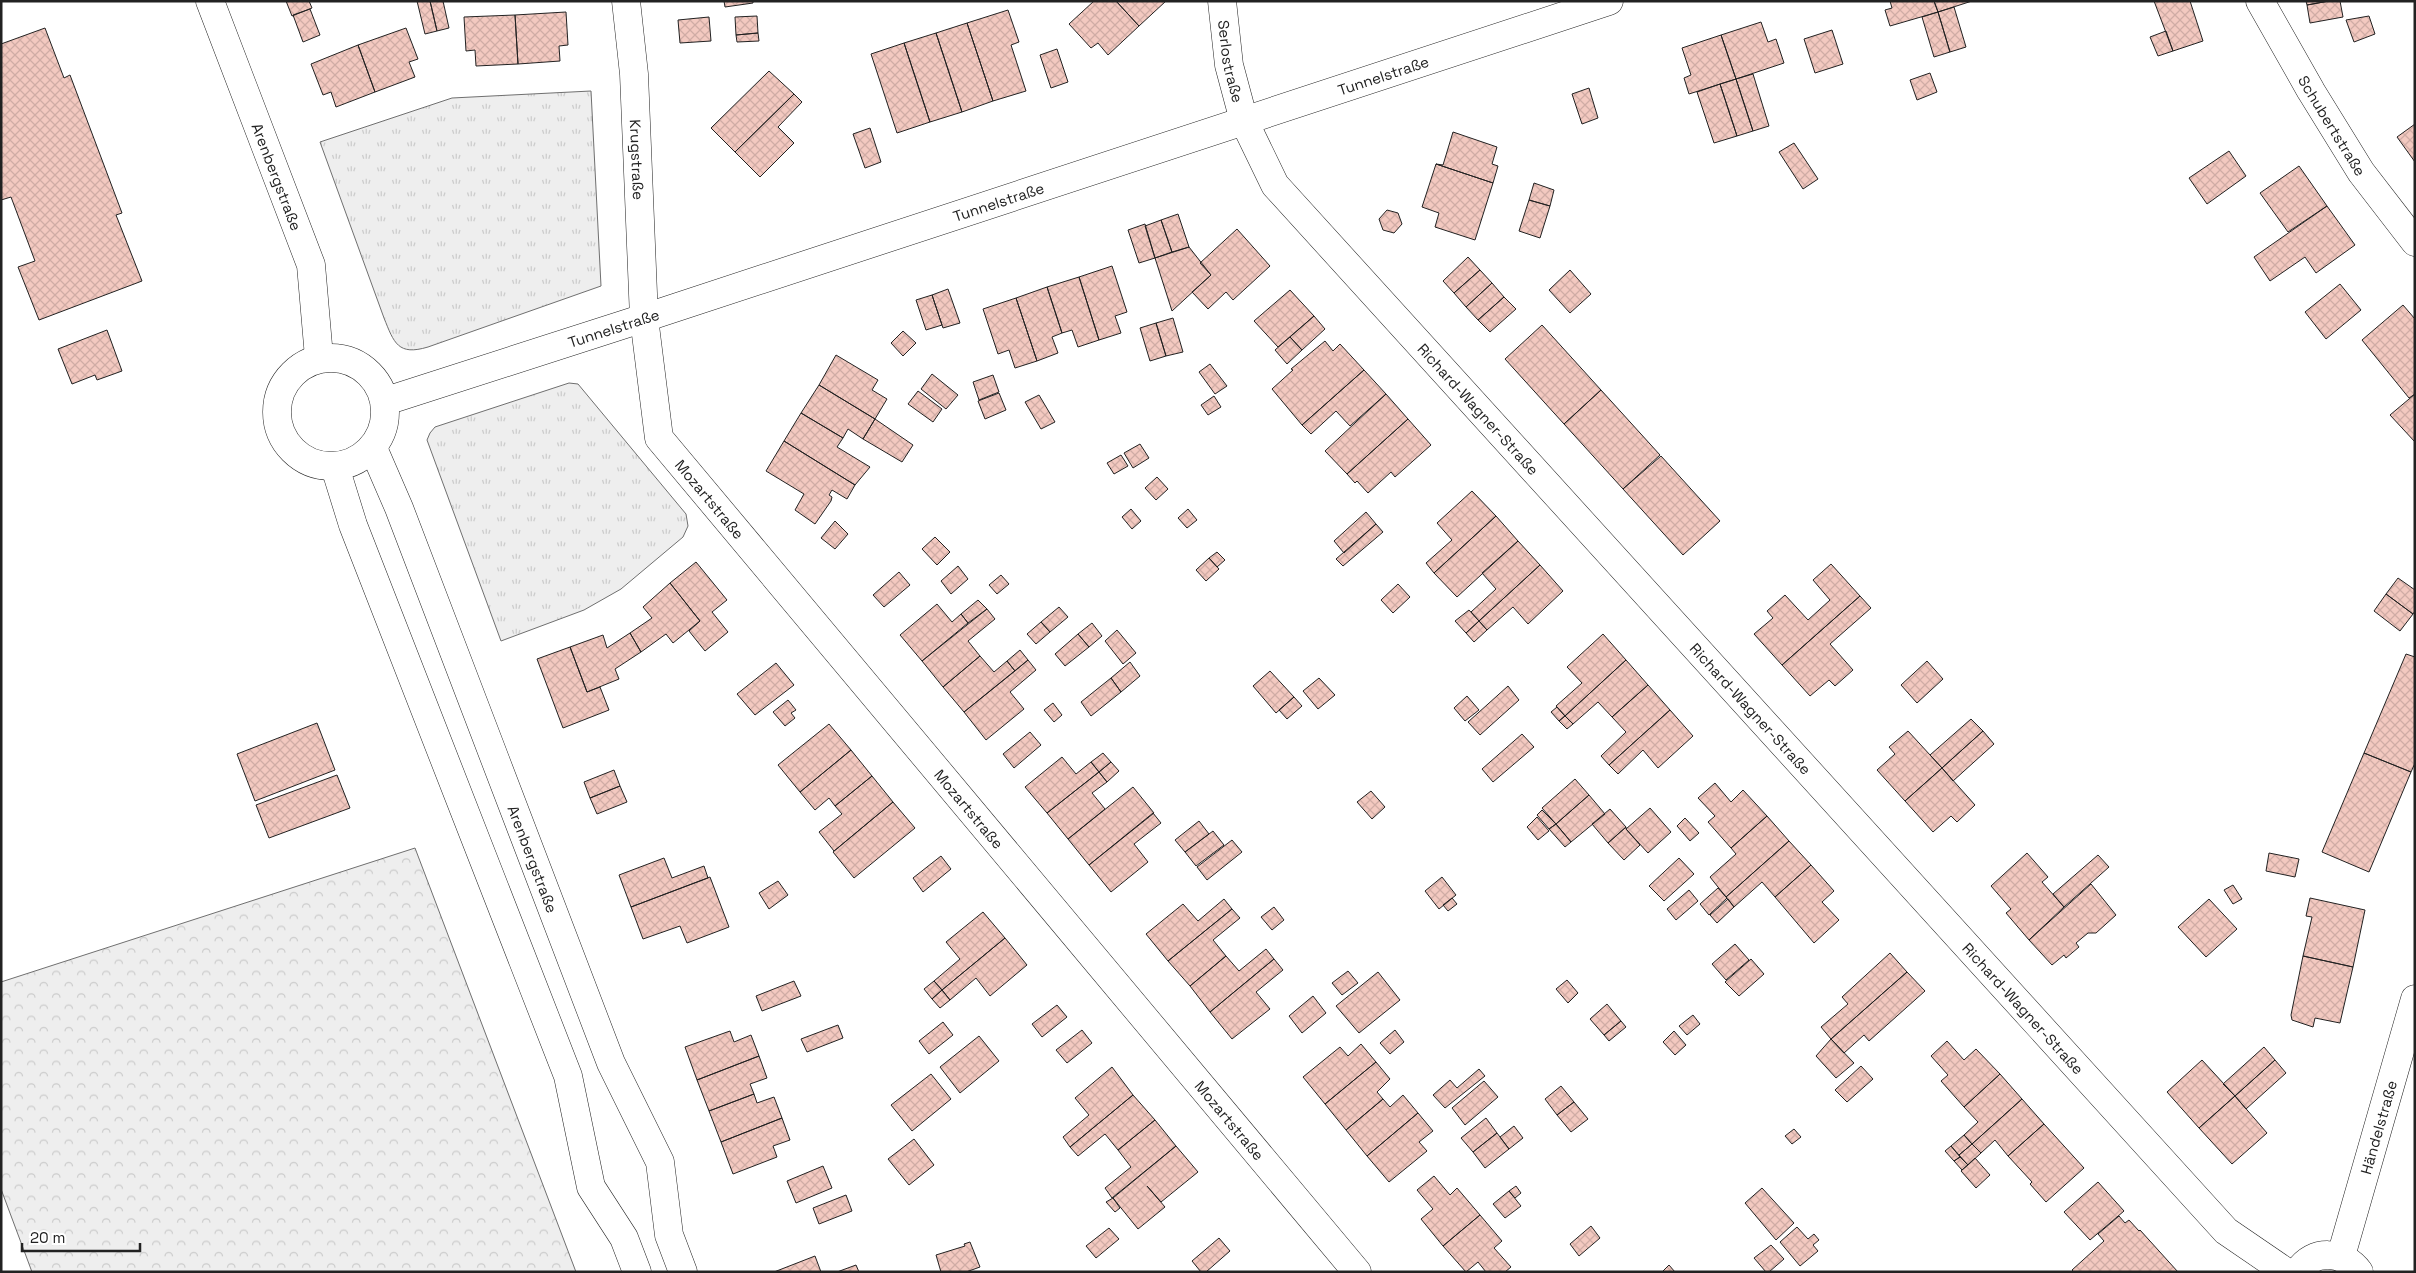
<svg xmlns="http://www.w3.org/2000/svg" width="2416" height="1273" font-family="'Space Grotesk',sans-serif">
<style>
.grass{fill:url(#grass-tufts);stroke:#6f6f6f}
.forest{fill:url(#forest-crowns);stroke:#6f6f6f}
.building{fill:url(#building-cross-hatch);stroke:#222}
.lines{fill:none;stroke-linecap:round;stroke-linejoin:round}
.street-casing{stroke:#222;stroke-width:29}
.secondary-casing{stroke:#222;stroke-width:29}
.street{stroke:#fff;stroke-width:28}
.secondary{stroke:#fff;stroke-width:28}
.labels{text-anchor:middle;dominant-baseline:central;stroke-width:4;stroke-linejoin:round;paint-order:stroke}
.street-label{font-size:15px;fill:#222;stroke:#fff}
</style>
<defs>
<pattern id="grass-tufts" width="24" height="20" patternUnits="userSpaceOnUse" patternTransform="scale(1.25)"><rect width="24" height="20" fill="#eee"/><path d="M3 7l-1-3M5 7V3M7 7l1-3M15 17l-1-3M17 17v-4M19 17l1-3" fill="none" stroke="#ccc"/></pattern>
<pattern id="forest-crowns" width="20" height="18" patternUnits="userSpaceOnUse" patternTransform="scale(1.25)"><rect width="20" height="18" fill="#eee"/><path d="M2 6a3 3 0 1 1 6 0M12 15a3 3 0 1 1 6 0" fill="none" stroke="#ccc"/></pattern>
<pattern id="building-cross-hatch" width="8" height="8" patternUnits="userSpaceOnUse" patternTransform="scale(1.25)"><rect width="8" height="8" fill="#f3c9c0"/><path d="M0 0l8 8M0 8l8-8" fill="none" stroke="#d0aca5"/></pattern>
</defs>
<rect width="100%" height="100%" fill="#fff"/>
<path class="grass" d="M591,91L601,286L428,347C398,356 394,343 384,318L320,142L452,98Z
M569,383L578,384L686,514L688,526L683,537L621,589L584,610L501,641L427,440L430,433L435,427Z"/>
<path class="forest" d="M415,848L576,1272H32L1,1189V982Z"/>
<path class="building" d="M286,1H309L312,8L292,16Z
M417,1H430L437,31L425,34Z
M430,1H443L449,28L437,31Z
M724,1H753V3L725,7Z
M1094,1H1116L1139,26L1108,55L1098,43L1091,48L1069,24Z
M1116,1H1166L1139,26Z
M1890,1H1934L1938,12L1890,26L1885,10L1892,8Z
M1934,1H1972L1938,12Z
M2154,1H2190L2203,41L2173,51Z
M2306,1H2329L2307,5Z
M2329,1H2340L2343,17L2310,23L2307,5Z
M1954,7L1966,47L1950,52L1938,12Z
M310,9L320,35L303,42L293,15Z
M1008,10L1019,42L1011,45L1026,91L993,101L967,23Z
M566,12L568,45L559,46L560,61L518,64L515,15Z
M1938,12L1950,52L1934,57L1922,17Z
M515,15L518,64L476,66L475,50L466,51L464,17Z
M757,16L758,33L736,35L735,17Z
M2369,16L2375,34L2354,42L2346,20Z
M709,17L711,41L680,43L678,20Z
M1761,22L1768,42L1776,39L1784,63L1736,79L1721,35Z
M967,23L993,101L962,112L936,33Z
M45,28L64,78L70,75L122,213L116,215L142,281L39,320L18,267L35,261L11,197L1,200V44Z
M406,28L418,59L409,62L415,77L375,92L358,45Z
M1832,30L1843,64L1815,73L1804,39Z
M2166,31L2173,51L2158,56L2150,37Z
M758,33L759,41L737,42L736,35Z
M936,33L962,112L930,122L904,43Z
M1721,35L1736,79L1689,94L1684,78L1691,75L1682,48Z
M904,43L930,122L897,133L871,54Z
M358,45L375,92L336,107L331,92L323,95L311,64Z
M1057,49L1068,82L1051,88L1040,55Z
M769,71L794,94L735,152L711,128Z
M1930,73L1937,92L1917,100L1910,80Z
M1753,74L1769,126L1753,131L1736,79Z
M1736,79L1753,131L1737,136L1720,84Z
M1720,84L1737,136L1714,143L1697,92Z
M1589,88L1598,118L1582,124L1572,94Z
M794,94L802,102L778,127L794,143L760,177L735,152Z
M2415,124V162L2397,137Z
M870,128L881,162L865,168L853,134Z
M1453,132L1497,147L1492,164L1498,166L1493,183L1436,164L1443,165Z
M1794,143L1818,179L1803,189L1779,152Z
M2229,151L2246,176L2207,204L2189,178Z
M1436,164L1493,183L1475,240L1435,227L1439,213L1422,207Z
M2299,166L2327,206L2288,232L2260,193Z
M1534,183L1554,190L1550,206L1529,200Z
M1529,200L1550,206L1540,238L1519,231Z
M2327,206L2355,245L2316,273L2305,257L2270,281L2254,257Z
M1387,210L1398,213L1402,224L1394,233L1383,230L1379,219Z
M1178,214L1189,247L1172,252L1161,220Z
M1161,220L1172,252L1155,258L1145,226Z
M1145,224L1155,258L1139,263L1128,230Z
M1237,229L1270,266L1233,300L1226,292L1208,309L1192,292L1211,275L1200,263Z
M1189,247L1211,275L1172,311L1155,258Z
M1468,257L1480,270L1454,293L1443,281Z
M1112,266L1127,312L1115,316L1121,333L1099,340L1079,277Z
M1480,270L1492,283L1466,307L1454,293Z
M1570,270L1591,294L1570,313L1549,290Z
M1079,277L1099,340L1078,347L1072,330L1062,333L1047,287Z
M1492,283L1504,297L1478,320L1466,307Z
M2340,284L2361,310L2326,339L2305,312Z
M1047,287L1062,333L1052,337L1058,353L1037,361L1016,298Z
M948,289L960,323L943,328L932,295Z
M1290,290L1314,316L1278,347L1254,321Z
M932,295L942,325L926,330L916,300Z
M1504,297L1516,309L1490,332L1478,320Z
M1016,298L1037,361L1015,368L1009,350L998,354L983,309Z
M2403,305L2415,319V394L2409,398L2362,340Z
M1314,316L1325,329L1302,350L1290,337Z
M1173,318L1183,352L1166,356L1156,323Z
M1156,323L1166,356L1150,361L1140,328Z
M1542,325L1601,390L1564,424L1505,359Z
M107,330L122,371L97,380L95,375L72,384L58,349Z
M903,331L916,343L903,356L891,343Z
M1290,337L1302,350L1287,364L1275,350Z
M1325,341L1333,351L1340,344L1364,370L1302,425L1272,389L1293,370L1291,369Z
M836,355L878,380L872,390L887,399L875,419L819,385Z
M1210,364L1227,386L1215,394L1199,372Z
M1364,370L1386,394L1350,426L1336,411L1311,434L1302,425Z
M932,374L958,395L946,409L921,389Z
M993,375L999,392L979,400L973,382Z
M819,385L875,419L863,439L848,429L843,438L801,413Z
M1601,390L1660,455L1623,489L1564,424Z
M918,391L942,409L933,422L908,404Z
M999,393L1006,410L985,419L978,401Z
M1386,394L1408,419L1347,474L1325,451Z
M2415,394V442L2390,415Z
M1039,395L1055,422L1041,429L1025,402Z
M1214,396L1221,407L1208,415L1201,405Z
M801,413L843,438L837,447L870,467L855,485L784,441Z
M875,419L913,445L902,462L863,439Z
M1408,419L1431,445L1395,477L1391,472L1368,493L1357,481L1355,483L1347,474Z
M784,441L855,485L847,499L832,490L829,495L832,497L831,501L815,524L795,510L804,494L766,471Z
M1140,444L1149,458L1133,468L1124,453Z
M1121,455L1128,466L1114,474L1107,463Z
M1661,456L1720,521L1683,555L1623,489Z
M1157,477L1168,489L1156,500L1145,488Z
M1472,491L1496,516L1434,573L1426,563L1452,540L1437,523Z
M1131,509L1141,521L1132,529L1122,517Z
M1188,509L1197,520L1187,528L1178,518Z
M1366,512L1376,524L1344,553L1334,541Z
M1496,516L1518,541L1457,597L1434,573Z
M835,521L848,534L835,549L821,538Z
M1376,524L1383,532L1343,566L1336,559Z
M935,537L950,552L937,565L922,549Z
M1518,541L1540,565L1479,621L1471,612L1496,589L1482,573Z
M1217,552L1225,560L1217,567L1209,558Z
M1209,558L1219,569L1206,581L1196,570Z
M696,562L727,600L712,612L728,632L705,651L689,631L700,621L670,583Z
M1831,564L1860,596L1782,665L1754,634L1773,618L1767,611L1785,595L1808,620L1830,600L1813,580Z
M1540,565L1563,591L1528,624L1513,607L1487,630L1479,621Z
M958,566L968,579L951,594L941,581Z
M899,572L910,585L884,607L873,595Z
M1001,575L1009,584L997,594L989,585Z
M2398,578L2415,590V611L2413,614L2386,594Z
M670,583L700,621L673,643L666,634L641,652L630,633L652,618L643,607Z
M1398,584L1410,597L1393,613L1381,600Z
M2386,594L2413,614L2400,631L2374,611Z
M1860,596L1871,608L1830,644L1853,670L1835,686L1829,680L1810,696L1782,665Z
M978,600L987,609L968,623L961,614Z
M937,604L952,622L961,614L968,623L922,661L900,635Z
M1059,607L1068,617L1050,632L1041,622Z
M987,609L995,619L968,641L980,656L943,687L922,661Z
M1469,610L1479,621L1466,633L1455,621Z
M1479,621L1487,630L1474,642L1466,633Z
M1041,622L1050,632L1036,644L1027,634Z
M1092,623L1102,636L1089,647L1078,634Z
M1117,630L1136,653L1123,664L1105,641Z
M630,633L641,652L615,669L619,679L587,692L570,647L603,635L607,648Z
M1078,634L1089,647L1065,666L1055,654Z
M1603,634L1626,660L1565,716L1556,706L1582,683L1567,667Z
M570,647L587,692L600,687L609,710L563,728L537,659Z
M1020,650L1028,660L1015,671L1007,661Z
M2406,654L2415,657V763L2411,772L2364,753Z
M980,656L994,672L1007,661L1015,671L964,712L943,687Z
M1028,660L1036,670L1010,692L1024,709L986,740L964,712Z
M1626,660L1648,685L1612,717L1598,702L1573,724L1565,716Z
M1927,661L1943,679L1917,703L1901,685Z
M1130,662L1140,676L1121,692L1111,678Z
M776,663L794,685L755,715L737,694Z
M1270,671L1294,697L1276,713L1253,686Z
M1111,678L1121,692L1091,716L1081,702Z
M1319,678L1335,695L1318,709L1303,691Z
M1648,685L1670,710L1609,765L1601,756L1626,732L1612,717Z
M1508,686L1519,700L1480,735L1468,722Z
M1467,696L1479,710L1465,721L1454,708Z
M1294,697L1302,706L1287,719L1279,710Z
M788,700L796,710L791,713L795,718L785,726L773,712Z
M1053,703L1062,715L1054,722L1044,710Z
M1557,707L1565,716L1559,721L1551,712Z
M1670,710L1693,736L1658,768L1643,750L1618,774L1609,765Z
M1565,716L1573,724L1567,729L1559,721Z
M1971,719L1983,731L1942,768L1930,755Z
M317,723L335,770L255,801L237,754Z
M829,724L851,750L800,792L778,765Z
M1908,731L1942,768L1905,801L1877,770L1895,754L1889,747Z
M1983,731L1994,744L1953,781L1942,768Z
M1030,732L1041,745L1014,768L1003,754Z
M1522,734L1534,747L1493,782L1482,769Z
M851,750L872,776L835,806L829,798L815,810L800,792Z
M1103,753L1111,762L1099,772L1091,762Z
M2364,753L2411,772L2369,872L2322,852Z
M1062,757L1076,774L1091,762L1099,772L1047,813L1025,787Z
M1111,762L1119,771L1107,782L1099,772Z
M1942,768L1975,805L1957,822L1951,816L1933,832L1905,801Z
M614,770L620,786L590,798L584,782Z
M1099,772L1107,782L1092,793L1105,809L1068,839L1047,813Z
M337,775L350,808L269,838L256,805Z
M872,776L893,802L834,851L819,832L842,814L835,806Z
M1575,779L1589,795L1556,824L1542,808Z
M1715,783L1731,802L1743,790L1767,816L1731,848L1708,822L1715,816L1698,798Z
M620,786L627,802L597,814L590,798Z
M1133,787L1154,813L1089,865L1068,839Z
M1371,791L1385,807L1372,819L1357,802Z
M1589,795L1605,814L1571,842L1556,824Z
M893,802L915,828L854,878L833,852Z
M1650,808L1671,832L1648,853L1626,829Z
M1610,809L1626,827L1608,843L1592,824Z
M1542,810L1556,824L1549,829L1537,815Z
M1153,813L1161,823L1134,844L1148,862L1111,892L1089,865Z
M1767,816L1789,841L1726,897L1710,877L1736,854L1731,848Z
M1537,817L1549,831L1538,840L1527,827Z
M1685,818L1699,833L1690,841L1677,826Z
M1199,821L1209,834L1185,852L1175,840Z
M1556,824L1571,842L1565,847L1549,829Z
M1626,827V829L1640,845L1624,860L1608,843Z
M1213,831L1224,845L1196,866L1185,852Z
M1232,840L1242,852L1207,880L1197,867Z
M1789,841L1811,865L1775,897L1762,882L1734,907L1726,897Z
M2027,853L2048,877L2042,882L2064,907L2029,940L2006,913L2011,909L1991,886Z
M2269,853L2299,859L2295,877L2266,871Z
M2098,855L2109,867L2064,907L2053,894Z
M941,856L951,869L923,892L913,878Z
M664,858L672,878L704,866L708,878L631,907L619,875Z
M1679,858L1694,874L1664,901L1649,886Z
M1811,865L1834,891L1822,902L1839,920L1814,943L1775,897Z
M710,877L729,927L687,943L680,926L643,939L631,907Z
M1442,877L1456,895L1439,909L1425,891Z
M778,881L788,895L769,909L759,893Z
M2091,884L2116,915L2096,933H2088L2076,943L2079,947L2066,958L2064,955L2052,965L2029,940Z
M2233,885L2242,899L2233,904L2224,890Z
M1718,888L1727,898L1709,915L1700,904Z
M1689,890L1698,901L1676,920L1667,909Z
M1452,898L1457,904L1448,911L1443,905Z
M2310,898L2365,910L2353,967L2303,956L2312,917L2306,916Z
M1224,899L1232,909L1168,961L1146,934L1183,904L1198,921Z
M1728,899L1734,907L1717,923L1710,915Z
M2209,899L2237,929L2206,957L2178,927Z
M1274,907L1284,920L1272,930L1261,917Z
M1232,909L1240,918L1213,940L1226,956L1190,986L1168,961Z
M983,912L1005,938L942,990L934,981L960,959L946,942Z
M1005,938L1027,965L990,996L976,978L950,1000L942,990Z
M1735,944L1749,960L1726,980L1712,964Z
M1266,949L1274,959L1210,1012L1190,986L1226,956L1239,971Z
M1890,953L1907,972L1831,1039L1821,1027L1848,1004L1842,997Z
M2303,956L2353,967L2340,1023L2315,1018L2313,1027L2292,1020L2291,1015Z
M1274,959L1283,970L1256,992L1270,1009L1232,1039L1210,1012Z
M1751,959L1764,974L1739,996L1725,982Z
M1348,971L1358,983L1342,995L1332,983Z
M1378,972L1400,1000L1359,1033L1336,1006Z
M1907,972L1925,991L1869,1041L1864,1035L1844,1053L1831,1039Z
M1567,980L1578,993L1568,1003L1556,989Z
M794,981L801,996L762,1011L756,996Z
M934,981L942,990L932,999L924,989Z
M942,990L950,1000L940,1008L932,999Z
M1313,996L1326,1013L1302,1033L1289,1016Z
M1607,1004L1621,1021L1604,1035L1590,1019Z
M1057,1005L1067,1017L1042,1037L1032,1024Z
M1693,1015L1700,1024L1687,1035L1679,1026Z
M1621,1021L1626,1027L1609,1041L1604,1035Z
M943,1022L953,1035L929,1054L919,1041Z
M838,1025L843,1038L807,1052L801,1039Z
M1082,1030L1092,1043L1067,1063L1056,1050Z
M1395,1030L1404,1042L1390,1054L1380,1043Z
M730,1031L734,1042L751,1035L759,1056L697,1080L685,1047Z
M1674,1031L1686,1045L1675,1055L1663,1042Z
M979,1036L999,1061L960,1093L940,1067Z
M1831,1039L1854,1063L1836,1078L1816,1056Z
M1947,1041L1964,1060L1976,1049L2000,1074L1964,1107L1941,1081L1948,1075L1931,1056Z
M1361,1044L1376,1062L1325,1104L1303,1077L1340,1047L1348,1056Z
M2264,1047L2275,1060L2235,1096L2223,1084Z
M759,1056L767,1078L750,1084L754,1094L709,1111L697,1080Z
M2202,1060L2235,1096L2199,1128L2167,1092Z
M2275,1060L2286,1073L2246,1109L2235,1096Z
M1376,1062L1390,1079L1377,1092L1383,1099L1346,1130L1325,1104Z
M1861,1066L1873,1079L1847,1102L1835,1090Z
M1112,1067L1133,1095L1070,1147L1063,1137L1089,1115L1075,1098Z
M1479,1069L1485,1076L1445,1108L1433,1095L1450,1080L1457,1088Z
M931,1074L951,1099L912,1131L891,1105Z
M2000,1074L2022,1099L1972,1144L1964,1135L1978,1122L1964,1107Z
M1484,1081L1498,1097L1465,1125L1452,1108Z
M1561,1086L1574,1102L1557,1115L1545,1099Z
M754,1094L757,1103L774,1097L782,1118L721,1142L709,1111Z
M1133,1095L1155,1120L1118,1150L1105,1134L1078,1156L1070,1147Z
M1403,1095L1418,1113L1367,1156L1346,1130L1383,1099L1390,1107Z
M2235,1096L2267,1133L2232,1164L2199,1128Z
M2022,1099L2044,1124L2008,1156L1995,1140L1981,1153L1972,1144Z
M1574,1102L1588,1119L1571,1132L1557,1115Z
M1418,1113L1433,1131L1419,1142L1427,1151L1389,1182L1367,1156Z
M782,1118L790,1140L773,1146L777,1157L733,1174L721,1142Z
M1486,1118L1497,1133L1473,1152L1461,1138Z
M1155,1120L1176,1146L1112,1198L1105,1188L1131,1167L1118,1150Z
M2044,1124L2084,1168L2046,1202L2030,1184L2032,1182L2008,1156Z
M1514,1126L1523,1138L1509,1149L1500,1137Z
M1794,1129L1801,1137L1792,1144L1785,1136Z
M1497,1133L1509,1149L1485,1168L1473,1152Z
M1964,1135L1972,1144L1959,1155L1951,1146Z
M914,1139L934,1165L909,1185L888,1159Z
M1972,1144L1981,1153L1968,1165L1959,1155Z
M1176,1146L1198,1172L1161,1202L1147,1186L1165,1207L1138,1229L1113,1198Z
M1951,1146L1960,1157L1954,1161L1945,1151Z
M1960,1157L1968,1165L1962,1170L1954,1161Z
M1975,1158L1990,1175L1976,1188L1961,1171Z
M823,1166L832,1188L796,1203L787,1181Z
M1434,1176L1450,1195L1457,1188L1480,1215L1443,1246L1421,1219L1433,1209L1417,1190Z
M2098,1182L2124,1211L2090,1240L2064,1212Z
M1516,1186L1521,1193L1515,1198L1509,1191Z
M1762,1188L1794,1223L1776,1240L1745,1203Z
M1509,1191L1521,1206L1505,1218L1493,1204Z
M846,1195L852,1211L819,1224L813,1208Z
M1113,1198L1120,1208L1115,1212L1106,1202Z
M1480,1215L1502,1241L1494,1248L1511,1267L1505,1272H1486L1478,1262L1466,1272L1443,1246Z
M2119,1216L2125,1223L2129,1220L2139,1231L2140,1230L2178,1272H2074L2072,1270L2104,1241L2098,1234Z
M1591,1226L1600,1238L1579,1256L1570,1244Z
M1797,1227L1808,1239L1814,1234L1819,1240L1813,1245L1818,1251L1800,1266L1780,1242Z
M1109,1228L1119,1239L1096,1258L1086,1246Z
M1219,1238L1230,1251L1206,1272H1201L1192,1261Z
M970,1242L980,1267L966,1272H941L936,1255L965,1246L964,1244Z
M1771,1245L1784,1259L1769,1272H1766L1754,1258Z
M815,1256L821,1272H774Z
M856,1265L859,1272H837Z
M1669,1265L1675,1272H1662Z"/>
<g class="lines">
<defs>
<g id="street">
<path id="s1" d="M626,1L634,74L644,318L659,438L1357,1272"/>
<path id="s2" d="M1222,1L1229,65L1244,121L1275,185L2226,1231L2286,1272"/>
<path id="s3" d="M2260,1L2311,91L2361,172L2415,242"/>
<path id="s4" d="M373,448L399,508L611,1063L660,1162L669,1235L683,1272"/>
<path d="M335,467L353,525L568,1076L591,1187L624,1238L637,1272"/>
<path id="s5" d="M2341,1256L2415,999"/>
<path d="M2298,1272C2313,1248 2344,1251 2359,1272"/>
</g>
<g id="secondary">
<path id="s6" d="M210,1L311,265L319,357"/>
<circle cx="331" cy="412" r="54"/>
<path id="s7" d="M386,401L644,318L1609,1"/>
</g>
</defs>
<use href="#street" class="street-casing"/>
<use href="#secondary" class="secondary-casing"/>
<use href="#street" class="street"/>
<use href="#secondary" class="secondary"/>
</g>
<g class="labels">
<g class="street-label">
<text stroke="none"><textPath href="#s2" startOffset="61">Serlostraße</textPath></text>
<text stroke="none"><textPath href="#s7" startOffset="1049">Tunnelstraße</textPath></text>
<text stroke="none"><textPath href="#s3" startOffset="144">Schubertstraße</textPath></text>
<text stroke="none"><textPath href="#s1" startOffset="159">Krugstraße</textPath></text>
<text stroke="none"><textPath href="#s6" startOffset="188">Arenbergstraße</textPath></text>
<text stroke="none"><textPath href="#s7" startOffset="644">Tunnelstraße</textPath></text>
<text stroke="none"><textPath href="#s7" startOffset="239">Tunnelstraße</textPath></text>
<text stroke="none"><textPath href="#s2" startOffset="496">Richard-Wagner-Straße</textPath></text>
<text stroke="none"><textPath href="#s1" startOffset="518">Mozartstraße</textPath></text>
<text stroke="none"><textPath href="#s2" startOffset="901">Richard-Wagner-Straße</textPath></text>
<text stroke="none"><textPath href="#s1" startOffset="922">Mozartstraße</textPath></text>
<text stroke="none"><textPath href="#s4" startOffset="441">Arenbergstraße</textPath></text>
<text stroke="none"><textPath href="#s2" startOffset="1306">Richard-Wagner-Straße</textPath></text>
<text stroke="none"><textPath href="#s1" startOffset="1328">Mozartstraße</textPath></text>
<text stroke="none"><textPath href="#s5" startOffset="134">Händelstraße</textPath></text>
</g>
</g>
<rect width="2416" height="1273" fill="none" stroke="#222222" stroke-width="5"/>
<path d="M22 1243v8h118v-8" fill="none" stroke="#222222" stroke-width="2.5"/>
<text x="30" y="1243" font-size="15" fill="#222222" stroke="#ffffff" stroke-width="4" paint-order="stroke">20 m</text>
</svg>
